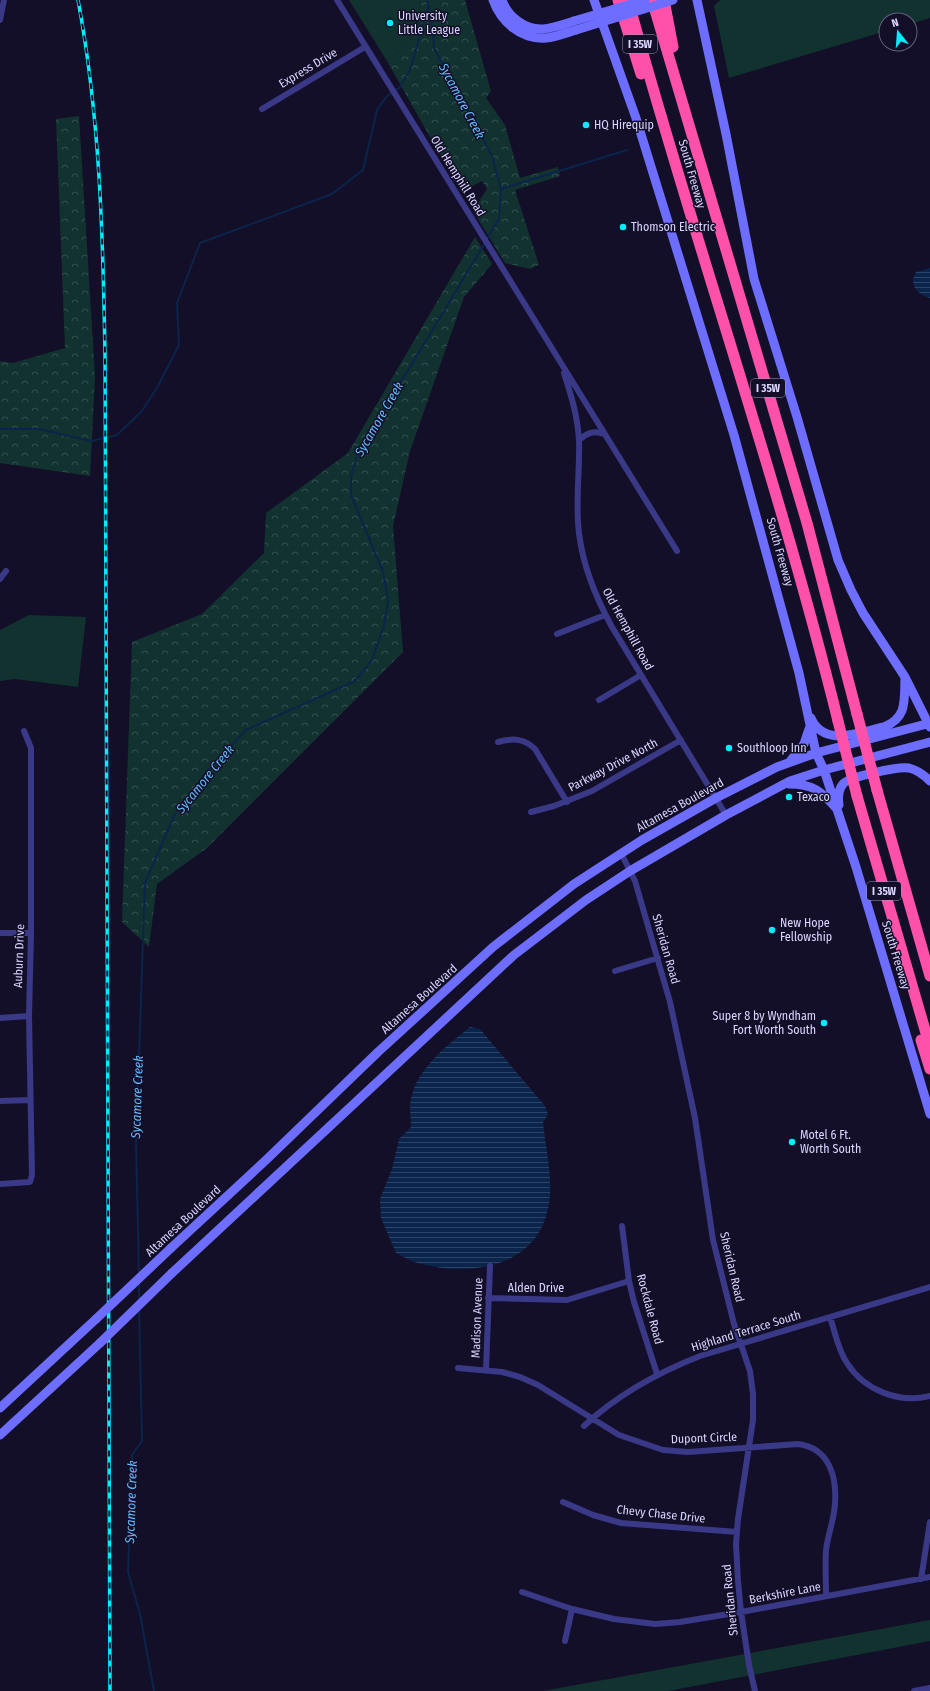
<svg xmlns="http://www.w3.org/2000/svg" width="930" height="1691" font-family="'Fira Sans Condensed',sans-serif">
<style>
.green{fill:#123230}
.forest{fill:url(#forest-crowns)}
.water{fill:url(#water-rules)}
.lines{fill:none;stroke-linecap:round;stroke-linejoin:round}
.stream{stroke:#0b244b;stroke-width:2}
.minor{stroke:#3a3988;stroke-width:6}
.secondary{stroke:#6d6dff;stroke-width:9}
.motorway{stroke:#ff51a9;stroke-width:11}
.rail-casing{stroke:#02edff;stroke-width:3.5}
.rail{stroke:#130f28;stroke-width:2;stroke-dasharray:6;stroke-linecap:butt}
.secondary-bridge{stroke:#6d6dff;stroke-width:9}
.motorway-bridge{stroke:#ff51a9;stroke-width:11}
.poi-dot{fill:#02edff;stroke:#130f28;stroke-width:1.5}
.labels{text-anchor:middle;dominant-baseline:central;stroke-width:3;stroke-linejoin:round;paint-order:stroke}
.shield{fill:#130f28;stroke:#9e9abe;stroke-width:1}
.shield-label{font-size:11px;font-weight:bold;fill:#dad6ff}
.poi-label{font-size:12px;fill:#dad6ff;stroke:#130f28;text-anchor:start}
.street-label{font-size:12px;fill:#dad6ff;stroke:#130f28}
.water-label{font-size:13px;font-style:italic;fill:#64bcff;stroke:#130f28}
</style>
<defs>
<pattern id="forest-crowns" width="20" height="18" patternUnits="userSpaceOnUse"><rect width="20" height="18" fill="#123230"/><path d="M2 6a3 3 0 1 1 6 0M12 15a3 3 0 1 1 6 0" fill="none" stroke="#344f4f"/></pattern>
<pattern id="water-rules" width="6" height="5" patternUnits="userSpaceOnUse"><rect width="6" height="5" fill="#0b244b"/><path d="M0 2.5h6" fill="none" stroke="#2e4366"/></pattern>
</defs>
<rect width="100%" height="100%" fill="#130f28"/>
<path class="green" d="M349,0H420C417,30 412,44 387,61Z
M720,0H930V18L910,24V20H886V31L729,78L714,6Z
M29,615L86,617L78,687L15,679L0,681V630Z
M930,1620V1641L668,1691H543Z"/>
<path class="forest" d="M420,0H465L491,91L486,98L505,125L520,178L558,167L560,176L515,190L539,265L530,269L505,263L473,211L487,189L482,181L461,192L387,61C412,44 417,30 420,0Z
M79,116L95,377L90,476L0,463V361L13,363L65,348L56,119Z
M475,237L492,264L464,297L410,451L393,526L403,652L207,848L157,884L149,947L122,922L132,642L202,614L264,553L266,513L348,453Z"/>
<path class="water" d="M930,268V298C918,294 908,286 916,272Z
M470,1027L480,1029L545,1106L548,1114L543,1123C546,1151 555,1185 547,1213C532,1269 469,1276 421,1264C412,1262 404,1257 396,1253L381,1218L380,1199L392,1169L399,1139L411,1127C411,1120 410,1113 410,1106C413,1071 445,1047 470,1027Z"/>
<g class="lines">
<path class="stream" d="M427,0L433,31L434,48L492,156L501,189L499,218L487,239
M501,189L627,150
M0,429H39L91,441L117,435L142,411L158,386L179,345L177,303L200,243L332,194L363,170L377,110L387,96L399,88L410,70L428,8
M139,1274L136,1143L145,883L174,816L208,770L246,730L355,681L372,660L384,626L388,601L383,572L351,495V477L358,453L485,243
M139,1282V1300
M139,1308L142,1441L132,1455L128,1572L140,1614L154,1691"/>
<path class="minor" d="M337,0L677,551
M0,20L4,0
M262,109L365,47
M564,373C571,395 578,417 579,441C580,472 575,502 579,533C583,567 596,598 612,627L726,815
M579,440C587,433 594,430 604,434
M0,579L6,571
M557,634L605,615
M599,700L641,675
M498,742C512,738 524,738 535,749L567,802
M531,812L554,806L592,791L681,740
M621,853L635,881L670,1002L695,1118L713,1240L734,1324L750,1371L753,1394V1420L738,1519L736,1544L738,1581L741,1612L749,1665L755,1691
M0,933H31
M615,971L658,958
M0,1018L29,1016
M0,1101L30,1100
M0,1184L30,1182L32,1175L29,1016L31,933V748L24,731
M622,1226L629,1281L634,1302L657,1374
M488,1298L567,1300L629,1281
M830,1317C835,1332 838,1350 847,1363C864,1390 899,1404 930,1396
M458,1368L502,1372L520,1377L538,1385L619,1435L663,1450L688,1452L798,1444C829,1448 837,1476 835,1504C834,1520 828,1534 826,1550C825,1564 826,1581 826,1595
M486,1370L490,1266
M584,1426C618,1394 657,1373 700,1356L930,1287
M563,1502L593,1515L621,1523L737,1532
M921,1579L930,1522
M522,1592L572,1609L614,1619L655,1624L680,1622L741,1612L930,1577
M565,1641L572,1609
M914,1691L930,1688"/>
<path class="secondary" d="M493,0C501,22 521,40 546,38C556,37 566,33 576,30
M502,0C508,17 525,30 543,29C554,28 564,24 574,21
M594,0L636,118L734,435L799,673L816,753L824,770L856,867L930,1114
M697,0L726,134L754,279L797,417L838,560L851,590L863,613L905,677L930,727
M811,718C824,748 859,732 884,727C908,717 904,700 905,677
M791,760L804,744L809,729
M789,784C813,784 821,791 836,808
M839,805C838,798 838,790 843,784C848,777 899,766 909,768C917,770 924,775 930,781
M171,1248L266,1160L378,1052L493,947L574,884L642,840L716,798L777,767L816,753L930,723
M172,1273L514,955L586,900L630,871L726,815L790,781L824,770L930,742
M0,1408L96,1319
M0,1435L100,1343"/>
<path class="motorway" d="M618,0L641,74
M628,0C694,242 778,478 838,721
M652,0L807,523L857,714
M664,0L673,47
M877,790L930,976
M857,796L930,1047
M921,1040L930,1069"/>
<defs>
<path id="rail" d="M78,0C100,117 103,236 105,355L110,1691"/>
</defs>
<use href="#rail" class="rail-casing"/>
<use href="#rail" class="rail"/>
<path class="secondary-bridge" d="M574,21L645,0
M576,30L673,0
M96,1319L171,1248
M100,1343L172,1273"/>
<path class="motorway-bridge" d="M857,714L877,790
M838,721L857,796"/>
</g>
<g class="poi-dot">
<circle cx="390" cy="23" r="4"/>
<circle cx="586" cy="125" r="4"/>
<circle cx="623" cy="227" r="4"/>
<circle cx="729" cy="748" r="4"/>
<circle cx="789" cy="797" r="4"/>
<circle cx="772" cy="930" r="4"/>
<circle cx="824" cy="1023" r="4"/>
<circle cx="792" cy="1142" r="4"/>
</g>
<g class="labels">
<g class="shield">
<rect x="623" y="35" width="34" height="18" rx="3"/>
<rect x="751" y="379" width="34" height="18" rx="3"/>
<rect x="867" y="882" width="34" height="18" rx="3"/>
</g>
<g class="shield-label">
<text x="640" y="44">I 35W</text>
<text x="768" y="388">I 35W</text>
<text x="884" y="891">I 35W</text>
</g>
<g class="poi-label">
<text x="398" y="16">University<tspan x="398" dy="14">Little League</tspan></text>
<text x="594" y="125">HQ Hirequip</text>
<text x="631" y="227">Thomson Electric</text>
<text x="737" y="748">Southloop Inn</text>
<text x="797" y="797">Texaco</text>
<text x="780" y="923">New Hope<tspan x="780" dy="14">Fellowship</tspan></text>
<text x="816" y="1016" text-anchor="end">Super 8 by Wyndham<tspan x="816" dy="14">Fort Worth South</tspan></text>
<text x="800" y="1135">Motel 6 Ft.<tspan x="800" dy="14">Worth South</tspan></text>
</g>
<g class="street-label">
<text transform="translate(308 68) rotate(-31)">Express Drive</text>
<text transform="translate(692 174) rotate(74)">South Freeway</text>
<text transform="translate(458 176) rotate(58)">Old Hemphill Road</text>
<text transform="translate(780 552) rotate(74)">South Freeway</text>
<text transform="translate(628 629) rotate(61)">Old Hemphill Road</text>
<text transform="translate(613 765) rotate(-28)">Parkway Drive North</text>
<text transform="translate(680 805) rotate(-29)">Altamesa Boulevard</text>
<text transform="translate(666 949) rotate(74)">Sheridan Road</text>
<text transform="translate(896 955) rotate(73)">South Freeway</text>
<text transform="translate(19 956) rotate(-88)">Auburn Drive</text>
<text transform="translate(419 999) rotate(-42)">Altamesa Boulevard</text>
<text transform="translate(183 1221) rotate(-43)">Altamesa Boulevard</text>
<text transform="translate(732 1267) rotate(77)">Sheridan Road</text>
<text x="536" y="1288">Alden Drive</text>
<text transform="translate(650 1309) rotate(75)">Rockdale Road</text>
<text transform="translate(477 1318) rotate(-88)">Madison Avenue</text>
<text transform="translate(746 1331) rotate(-17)">Highland Terrace South</text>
<text transform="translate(704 1438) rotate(-2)">Dupont Circle</text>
<text transform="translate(661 1514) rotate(6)">Chevy Chase Drive</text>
<text transform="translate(785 1593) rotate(-11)">Berkshire Lane</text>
<text transform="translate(730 1600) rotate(-96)">Sheridan Road</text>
</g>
<g class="water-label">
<text transform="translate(462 101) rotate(62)">Sycamore Creek</text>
<text transform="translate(379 419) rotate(-60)">Sycamore Creek</text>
<text transform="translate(205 779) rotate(-51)">Sycamore Creek</text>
<text transform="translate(137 1097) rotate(-88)">Sycamore Creek</text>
<text transform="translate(131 1502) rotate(-88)">Sycamore Creek</text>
</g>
</g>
<g transform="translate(898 32) rotate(343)"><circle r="19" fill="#130f28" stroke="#635f7e"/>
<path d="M0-3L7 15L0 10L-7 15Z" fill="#02edff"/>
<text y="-6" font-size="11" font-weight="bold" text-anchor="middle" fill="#dad6ff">N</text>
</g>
</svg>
